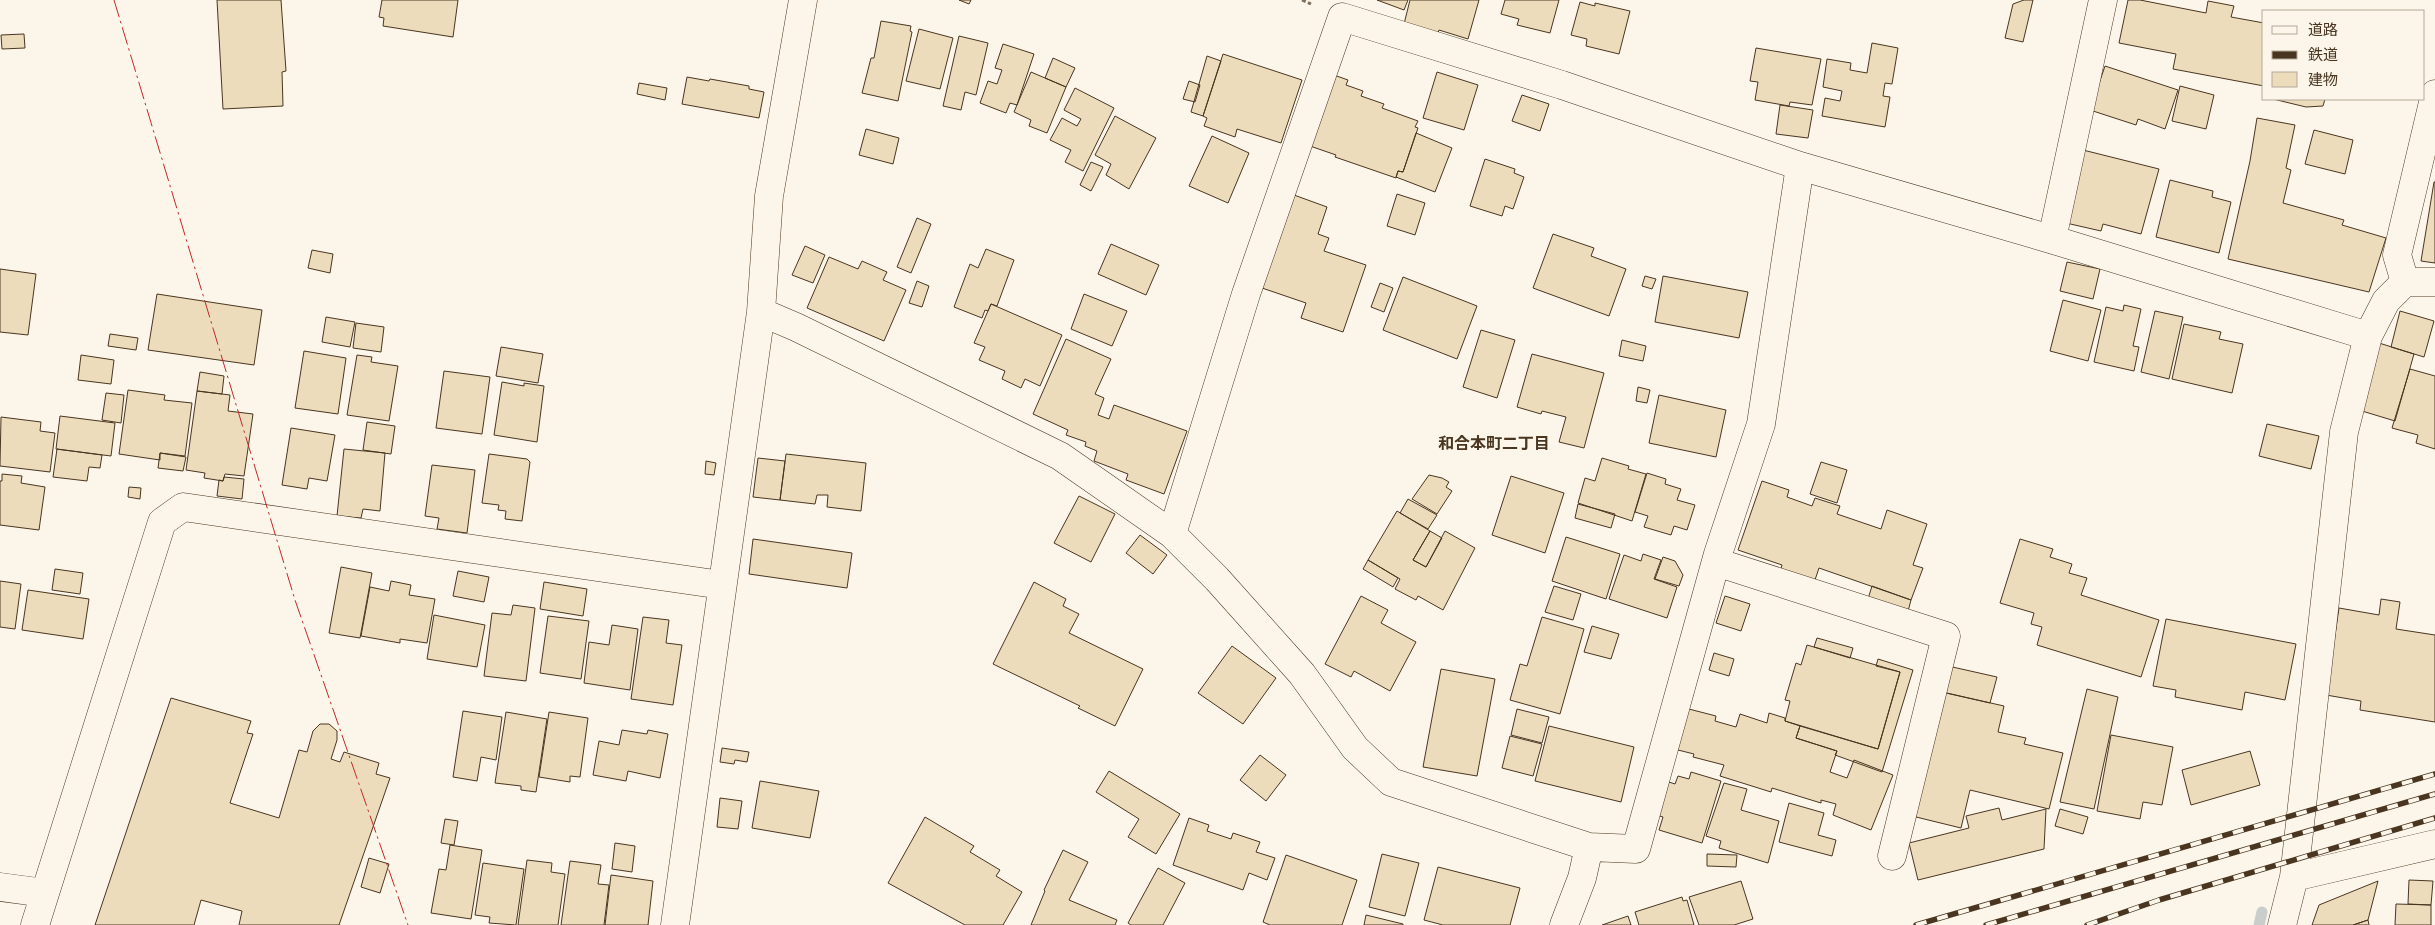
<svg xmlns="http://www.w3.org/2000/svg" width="2435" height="925" font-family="Figtree,'Noto Sans JP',sans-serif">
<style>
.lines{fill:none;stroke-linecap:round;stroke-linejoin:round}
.stream{stroke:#c9cecd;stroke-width:11}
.building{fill:#ecdcbc;stroke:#4a3520}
.minor-casing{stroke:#4a3520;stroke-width:29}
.path{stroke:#7f6f5c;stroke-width:3;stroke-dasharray:4 2.5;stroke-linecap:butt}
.minor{stroke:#fbf6e9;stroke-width:28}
.rail-casing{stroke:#4a3520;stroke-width:5.5}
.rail{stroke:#fbf6e9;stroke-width:4;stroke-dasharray:11;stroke-linecap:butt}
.power{stroke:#c62828;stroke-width:1;stroke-dasharray:18 4 2.5 4;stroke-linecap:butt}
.labels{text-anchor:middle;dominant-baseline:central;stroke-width:4;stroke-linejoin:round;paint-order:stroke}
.neighbourhood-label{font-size:16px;font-weight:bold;fill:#4a3520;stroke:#fbf6e9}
</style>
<rect width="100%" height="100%" fill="#fbf6e9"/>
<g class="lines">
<path class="stream" d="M2259,925L2262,912"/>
</g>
<path class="building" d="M217,0H281L286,71L282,72L283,106L223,109Z
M382,0H458L453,37L383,26L384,18L379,17Z
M959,0H971L969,4Z
M1377,0H1408L1404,10Z
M1410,0H1479L1468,39L1439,30L1438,33L1404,24Z
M1505,0H1559L1550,33L1517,25L1519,19L1501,14Z
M2024,0H2033L2023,42L2005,38L2013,4Z
M2128,0H2140L2206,13L2208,1L2234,6L2231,17L2264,23V86L2173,69L2176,54L2119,43Z
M1580,2L1595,6V3L1630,11L1619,54L1586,46L1587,39L1571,35Z
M881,21L911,26L910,31L912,32L898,101L862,93L871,58H874Z
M919,29L953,38L940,89L906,81Z
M24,34L25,48L2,49L1,35Z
M959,36L988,43L976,95L965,92L961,110L943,106Z
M1872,43L1898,48L1892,84L1885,83L1883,96L1890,97L1885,127L1822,116L1825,98L1840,101L1842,91L1823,87L1827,59L1851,63L1850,70L1867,73Z
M1003,44L1034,54L1017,105L1010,103L1006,113L980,103L988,81L997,84L1002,70L995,68Z
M1756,48L1821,59L1812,105L1790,102L1789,106L1755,100L1758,82L1750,81Z
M1223,54L1302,80L1281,143L1237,129L1235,137L1204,126L1207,118L1203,116Z
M1207,56L1221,61L1203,116L1191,112Z
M1053,58L1075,68L1066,87L1045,78Z
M2105,66L2178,90L2165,129L2138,119L2136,125L2090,110Z
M1031,72L1066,87L1047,133L1029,126L1031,120L1014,112Z
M1437,72L1478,85L1464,130L1423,118Z
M1334,75L1348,80L1346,85L1363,91L1361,96L1384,104L1382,108L1418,121L1415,127L1418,128L1403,172L1398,171L1396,178L1335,157L1336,155L1310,146Z
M687,77L709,81L710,79L749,86V89L764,92L759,118L682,104Z
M1189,81L1200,85L1195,102L1183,99Z
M639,83L667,88L665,100L637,94Z
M2180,86L2214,95L2206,129L2172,121Z
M1075,88L1114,108L1083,171L1065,162L1071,150L1050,140L1062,118L1077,126L1081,119L1064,110Z
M1522,95L1549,104L1540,131L1512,121Z
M2273,99H2325L2323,106L2306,107Z
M1780,105L1813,110L1808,138L1776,134Z
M1115,116L1156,138L1129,189L1106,175L1111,164L1095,155Z
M2257,118L2295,125L2286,168L2291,170L2283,203L2344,220L2342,225L2386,238L2369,292L2228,259L2250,161Z
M866,129L899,138L893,164L859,155Z
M2314,130L2353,140L2345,174L2305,164Z
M1416,133L1452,148L1435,192L1396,177L1398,171L1403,172Z
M1212,136L1249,153L1228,203L1189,186Z
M2083,150L2159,169L2141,234L2103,224L2101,231L2066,223Z
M1485,159L1515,169L1514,173L1524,177L1513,209L1505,206L1502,216L1470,206Z
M1091,162L1103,167L1091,191L1080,185Z
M2170,180L2213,191L2212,197L2231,202L2219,253L2156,237Z
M2434,182H2435V263L2421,261Z
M1397,194L1425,203L1415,235L1387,226Z
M1294,195L1327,207L1318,234L1329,238L1324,251L1366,265L1343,332L1301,318L1306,303L1262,288Z
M917,218L931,224L911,273L897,267Z
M1553,234L1594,248L1591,256L1626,269L1609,316L1533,288Z
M1111,244L1159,265L1146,295L1098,274Z
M805,246L825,255L813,283L792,275Z
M986,249L1014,260L997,306L991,304L988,311L985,310L982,318L954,307L970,264L978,268Z
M312,250L333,254L330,273L308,268Z
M829,257L858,269L862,261L887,272L883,280L906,290L884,341L807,308Z
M2067,262L2100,269L2093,299L2060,291Z
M0,269L36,274L28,335L0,332Z
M1645,276L1656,279L1652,289L1642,286Z
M1663,276L1748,292L1739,338L1655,322Z
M1403,277L1477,306L1457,359L1383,330Z
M917,281L929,286L922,307L909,303Z
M1380,283L1393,288L1384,312L1371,307Z
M157,294L262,310L254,365L148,350Z
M1084,294L1127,311L1112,346L1071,329Z
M2063,300L2101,310L2088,361L2050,351Z
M991,304L1062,335L1040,386L1025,379L1021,388L1002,379L1005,371L979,360L985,347L974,343Z
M2124,305L2141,309L2133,346L2139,347L2134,371L2094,362L2106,307L2123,311Z
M2155,311L2183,317L2169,379L2141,372Z
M2400,311L2434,321L2424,357L2391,347Z
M326,317L355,322L350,347L322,342Z
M356,323L384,327L381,352L353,348Z
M2184,324L2221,332L2219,339L2243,344L2232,393L2172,379Z
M1481,330L1515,340L1497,398L1463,387Z
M110,334L138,338L136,350L108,346Z
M1066,339L1111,359L1095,394L1104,398L1098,415L1109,419L1114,405L1187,431L1164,494L1126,480L1128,474L1094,461L1097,451L1085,446L1086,442L1066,435L1068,430L1033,414Z
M1622,340L1646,346L1643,361L1619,356Z
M2379,343L2414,354L2395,421L2362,411Z
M501,347L543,354L538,383L496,376Z
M304,351L346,358L338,414L295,408Z
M1532,354L1604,373L1584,448L1559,442L1566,417L1542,411L1541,414L1517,407Z
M81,355L114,360L111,384L78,380Z
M357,355L372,357L371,362L398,366L389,421L347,415Z
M2410,369L2435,376V449L2416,443L2418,435L2392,428Z
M444,371L490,377L482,434L436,428Z
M200,372L224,376L222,394L197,391Z
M502,382L524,386V383L544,386L537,442L494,435Z
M1638,387L1650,390L1647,403L1636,401Z
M128,390L165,395L164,400L192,403L185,456L160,453V460L119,454Z
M197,391L230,395L228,411L253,414L244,476L225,474L223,481L204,478L205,473L186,470Z
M106,393L124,395L121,423L102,420Z
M1659,395L1726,410L1716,457L1649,443Z
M60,416L115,423L111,456L56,449Z
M1,417L41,422L40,431L55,433L50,472L0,466Z
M367,422L395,426L391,454L363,450Z
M2267,424L2319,436L2311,469L2259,456Z
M291,428L335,435L327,481L309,478L307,489L282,485Z
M57,449L102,455L100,468L89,467L87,481L53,477Z
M344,449L385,453L380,511L363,509L361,518L337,516Z
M160,453L186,457L183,471L158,468Z
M489,454L527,459L530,462L522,521L505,519L506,511L498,510L499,505L482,503Z
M786,454L866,463L861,511L827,507L828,495H817L815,504L780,500Z
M758,458L785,461L780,500L753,497Z
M1602,458L1629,466L1628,469L1646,474L1632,521L1578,503L1585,478L1595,481Z
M706,461L716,463L714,475L705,474Z
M1821,462L1847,470L1837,503L1810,494Z
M432,465L475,470L467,533L437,529L439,518L425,516Z
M1647,473L1666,479L1665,484L1681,489L1677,500L1695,505L1687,530L1674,526L1671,535L1644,527L1648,516L1635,512Z
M2,474L22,476L21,483L45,487L39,530L0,525V481H2Z
M1429,475L1442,478L1449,482L1446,487L1452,491L1437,514L1412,499Z
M1511,476L1564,493L1545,553L1492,535Z
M224,477L244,479L242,499L217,496L219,480L223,481Z
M1762,481L1789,490L1787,497L1812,506L1815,498L1840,506L1837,514L1881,529L1887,510L1927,524L1913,565L1923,568L1911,600L1819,568L1814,583L1780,572L1782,565L1738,550Z
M129,487L141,488L140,499L128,497Z
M1079,496L1115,514L1091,562L1054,543Z
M1408,499L1437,515L1428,529L1400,513Z
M1578,504L1615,514L1611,528L1575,518Z
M1397,511L1430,531L1413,560L1426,567L1445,531L1475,548L1443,610L1418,596L1416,600L1395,589L1400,579L1368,560Z
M1430,531L1442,538L1426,567L1413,560Z
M1140,535L1167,555L1153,574L1126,553Z
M1566,537L1620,554L1606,599L1552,581Z
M753,539L852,553L847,588L749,574Z
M2020,539L2053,549L2050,557L2072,564L2069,573L2087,578L2081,595L2159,620L2141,677L2037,645L2042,627L2031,624L2034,613L2000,603Z
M1643,554L1661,560L1654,579L1677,587L1667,618L1609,599L1624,555L1641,561Z
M1663,557L1675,561L1683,575L1679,586L1655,579Z
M1368,560L1398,578L1393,587L1363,569Z
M341,567L372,573L360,638L329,633Z
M55,569L83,573L80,594L52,590Z
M458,571L489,577L484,602L453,596Z
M0,581L21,584L15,629L0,627Z
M391,581L411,585L409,595L435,599L427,643L400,639V643L361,636L370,587L389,591Z
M544,582L587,589L583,616L540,609Z
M1034,582L1066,599L1063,606L1079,614L1069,633L1143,669L1115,726L1078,708L1080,706L993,664Z
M1554,586L1581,594L1573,620L1545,612Z
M1872,586L1911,600L1907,615L1867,602Z
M28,590L89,599L83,639L22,630Z
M1361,596L1388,610L1381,623L1416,642L1390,691L1354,671L1351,677L1325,664Z
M1725,596L1750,604L1741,631L1716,623Z
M2381,599L2400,602L2396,629L2435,635V722L2360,710L2361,701L2326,695L2339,608L2379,615Z
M513,605L535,608L526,681L484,676L492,613L511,615Z
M434,615L485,625L477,667L427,659Z
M548,616L589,621L581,679L540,673Z
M643,617L669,620L666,643L682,645L673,705L631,699Z
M1542,617L1584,629L1560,714L1510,700L1520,664L1527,666Z
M2166,619L2296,644L2285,700L2245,692L2242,710L2175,697L2176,690L2153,686Z
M612,625L638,629L630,690L584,683L589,642L609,645Z
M1592,626L1619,634L1611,659L1584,652Z
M1817,638L1853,648L1850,658L1814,647Z
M1807,645L1900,672L1878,749L1785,721L1790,701L1785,700L1796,663L1801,665Z
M1232,646L1276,678L1243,724L1198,693Z
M1714,653L1734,659L1729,676L1709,670Z
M1878,659L1913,670L1882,772L1835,755L1837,751L1796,738L1800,726L1878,749L1900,672L1876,666Z
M1948,666L1997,677L1990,703L1942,692Z
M1441,669L1495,679L1477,776L1423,767Z
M2087,689L2118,697L2094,809L2060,802Z
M1942,692L2004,706L1998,732L2026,738L2024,744L2063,753L2049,809L1970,790L1961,828L1912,816Z
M171,698L251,721L247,733L253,734L230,803L279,818L299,750L307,752L313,731L320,724H329L337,731V740L331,759L340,762L344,752L379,763L376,774L390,778L339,925H239L242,911L201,900L194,925H95Z
M1685,708L1716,716L1715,721L1736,727L1740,714L1767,723L1769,713L1785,718V721L1800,726L1796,738L1837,751L1830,772L1847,778L1854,760L1893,775L1871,830L1833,815L1836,804L1821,800V803L1772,788L1771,792L1720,776L1724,765L1693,757L1694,754L1674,749Z
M1517,709L1549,717L1542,743L1511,735Z
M463,711L502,717L496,760L481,757L477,781L453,777Z
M506,712L547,719L536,792L521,790V786L495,783Z
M549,712L588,718L580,777L570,776V782L539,777Z
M1549,726L1634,747L1621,802L1535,781Z
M622,730L647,734L648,730L668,734L660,778L628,771L626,781L593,775L599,741L619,745Z
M2111,735L2173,747L2162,805L2143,802L2140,819L2097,811Z
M1510,736L1542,744L1533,776L1502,768Z
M722,748L749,752L747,762L735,760L734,764L720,762Z
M2250,751L2260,785L2191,805L2182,770Z
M1260,755L1286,775L1266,801L1240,780Z
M1109,771L1180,814L1156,854L1128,837L1139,819L1096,792Z
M1691,772L1721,781L1702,843L1659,830L1663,817L1656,815L1666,781L1675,784L1678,776L1689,779Z
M760,781L819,791L810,838L752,828Z
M1724,783L1747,789L1741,810L1779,821L1768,863L1719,848L1721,841L1706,836Z
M720,798L742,801L738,829L717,827Z
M1789,803L1824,813L1818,835L1836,840L1832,856L1779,842Z
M1999,808L2002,820L2046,809L2044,849L1918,880L1909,843L1969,828L1966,816Z
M2060,809L2088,817L2083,834L2055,826Z
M925,817L974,846L970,852L1000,870L996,876L1022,892L1003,925H965L888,883Z
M1189,818L1209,825L1207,831L1231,839L1233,833L1260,842L1256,852L1275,858L1267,880L1249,873L1243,890L1173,865Z
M445,819L458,821L454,845L441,843Z
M615,843L635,846L632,872L612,869Z
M450,845L482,850L471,919L431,913L439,869L446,870Z
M1063,850L1088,862L1069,900L1117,920L1115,925H1031L1045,891L1044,890Z
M1382,854L1419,863L1405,916L1369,907Z
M1707,854L1737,855L1736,867L1707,866Z
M1286,855L1357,880L1342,925H1270L1263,922Z
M369,858L389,864L380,893L361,887Z
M527,860L552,863L551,872L565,874L558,925H518Z
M570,861L601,865L598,884L609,885L604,925H561Z
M483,863L524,869L516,925L489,923L490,917L475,915Z
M1438,867L1520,888L1510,925H1443L1424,920Z
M1158,868L1185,883L1163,925H1131L1128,923Z
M611,875L653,881L648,925H605Z
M2409,880L2433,881L2431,905L2408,904Z
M1741,881L1753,919L1734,925H1699L1689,897Z
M2378,881L2368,920L2353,925H2312L2319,905Z
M1682,897L1683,901L1687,900L1694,925H1639L1635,912Z
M2396,904L2431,905V925H2395Z
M1366,915L1403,924V925H1364Z
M1628,916L1631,925H1602Z
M2368,920L2369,925H2353Z"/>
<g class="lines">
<defs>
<path id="minor" d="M2052,239L2103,0
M2405,282L2397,255L2435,94
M761,312L796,327L1060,456L1172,534L1217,579L1302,674L1355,748L1391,782L1589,847L1636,849L1718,554L1761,424L1800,166
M1172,534L1246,294L1342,17L1562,85L1800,166L2047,238L2368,336
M1716,562L1946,636L1892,856
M2294,877L2435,844
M0,887L45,893
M35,925L162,522L183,507L722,585
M675,925L761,312L769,196L803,0
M1564,925L1582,878L1589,847
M2282,925L2294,877L2344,432L2368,336L2386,301L2405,282H2435"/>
</defs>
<use href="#minor" class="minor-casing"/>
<path class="path" d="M1302,0L1311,4"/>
<use href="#minor" class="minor"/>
<defs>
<path id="rail" d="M1916,925L2435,774
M1986,925L2435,794
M2087,925L2159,900L2435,818"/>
</defs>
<use href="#rail" class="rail-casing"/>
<use href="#rail" class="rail"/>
<path class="power" d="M114,0L295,600L408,925"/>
</g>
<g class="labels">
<g class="neighbourhood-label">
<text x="1494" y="443">和合本町二丁目</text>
</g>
</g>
<rect x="2262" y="10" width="162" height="90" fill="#fbf6e9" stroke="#b4a999"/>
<rect x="2272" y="26" width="25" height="8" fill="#fbf6e9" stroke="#b4a999"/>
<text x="2308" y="35" font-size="15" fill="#4a3520">道路</text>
<rect x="2272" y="51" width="25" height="8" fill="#4a3520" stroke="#b4a999"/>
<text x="2308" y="60" font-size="15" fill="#4a3520">鉄道</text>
<rect x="2272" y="72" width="25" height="15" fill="#ecdcbc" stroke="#b4a999"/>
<text x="2308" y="85" font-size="15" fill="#4a3520">建物</text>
</svg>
